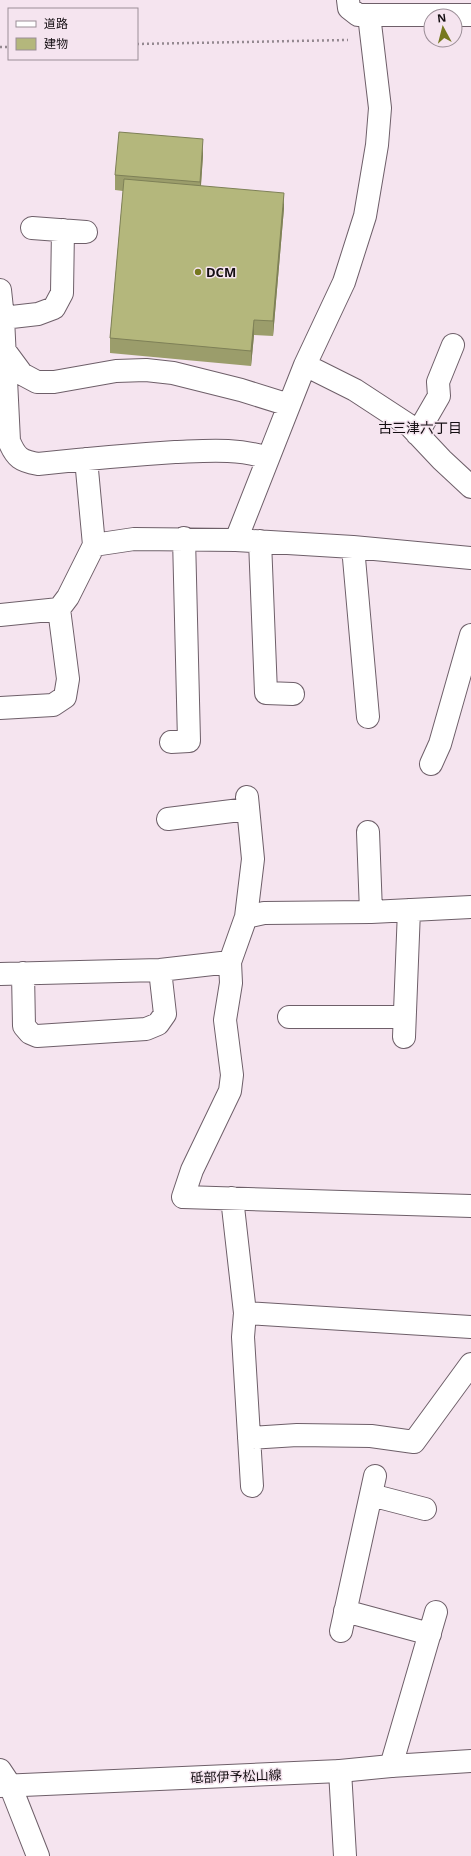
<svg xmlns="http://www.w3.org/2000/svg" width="471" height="1856" font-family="'Open Sans','Noto Sans JP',sans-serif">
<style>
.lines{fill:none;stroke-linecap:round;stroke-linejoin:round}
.minor-casing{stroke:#6e5f69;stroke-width:24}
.major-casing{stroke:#6e5f69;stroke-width:24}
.path{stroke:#948890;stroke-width:2.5;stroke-dasharray:2 3;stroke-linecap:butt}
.minor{stroke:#fff;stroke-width:22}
.major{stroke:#fff;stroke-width:22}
.wall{fill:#9b9d6b}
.shaded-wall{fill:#7e8057}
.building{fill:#b4b77c;stroke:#7e8057}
.poi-dot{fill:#76781f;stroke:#f5e4ef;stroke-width:1.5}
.labels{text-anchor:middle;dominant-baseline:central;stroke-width:3;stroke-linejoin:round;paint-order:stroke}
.poi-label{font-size:13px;font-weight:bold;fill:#140e12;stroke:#f5e4ef;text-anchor:start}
.street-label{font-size:13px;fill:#140e12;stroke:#f5e4ef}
.neighbourhood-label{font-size:14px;fill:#140e12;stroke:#f5e4ef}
</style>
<rect width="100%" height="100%" fill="#f5e4ef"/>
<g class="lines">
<defs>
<path id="minor" d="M348,0L349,8L358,15H471
M32,228L86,232
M0,290L3,318L9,441C16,458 21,461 38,464C84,459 129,455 175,452C206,451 238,448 268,458
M3,318L38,314L54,308L62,293L63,230
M5,351L22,374L37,382H54L116,371L146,370L173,373L241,390L289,405
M305,365L355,390L410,426L442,460L471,487
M417,434L439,396L438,382L453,345
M236,540L305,365L344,282L365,216L377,145L380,108L369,15
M260,541L266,693L293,694
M94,545L134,539L236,540L353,547L471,558
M353,547L368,717
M0,615L59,609
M0,708L53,705L65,697L68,679L59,609L68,597L94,545L86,459
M171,742L189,741L184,538
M431,764L440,744L471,635
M168,819L248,809
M368,832L371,912
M246,917L253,859L247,797
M230,962L231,983L225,1020L232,1075L230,1091L192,1170L183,1197L471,1206
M23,973L24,1026L30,1033L37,1036L146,1029L158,1024L165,1014L160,970
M0,974L160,970L230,962L246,917L264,913L371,912L471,907
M289,1017H404
M404,1037L409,910
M232,1198L245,1313L243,1337L252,1486
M245,1313L471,1327
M249,1438L297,1435L371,1436L414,1442L471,1364
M371,1495L425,1509
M345,1611L430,1634
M341,1631L375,1476
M391,1766L436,1612
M0,1770L10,1785L38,1856
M340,1771L345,1856"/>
<path id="major" d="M0,1786L340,1771L391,1766L471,1761"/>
</defs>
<use href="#minor" class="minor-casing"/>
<use href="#major" class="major-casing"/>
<path class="path" d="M137,44L348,40
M0,47H9"/>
<use href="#minor" class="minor"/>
<use href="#major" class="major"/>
</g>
<path class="wall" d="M203,155L201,186L284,208L273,336L254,335L251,366L110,353V338L123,191L115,190V175Z"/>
<path class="shaded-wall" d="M203,139V155L200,197V182Z
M284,193V208L273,336V321Z
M254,320V335L251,366V351Z"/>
<path class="building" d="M119,132L203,139L200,182L115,175Z
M124,179L284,193L273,321L254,320L251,351L110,338Z"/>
<circle class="poi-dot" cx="198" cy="272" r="4"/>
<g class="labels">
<g class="poi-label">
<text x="206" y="272">DCM</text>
</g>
<g class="street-label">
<text transform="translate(236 1776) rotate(-2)">砥部伊予松山線</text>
</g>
<g class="neighbourhood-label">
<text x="420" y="427">古三津六丁目</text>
</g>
</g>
<rect x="8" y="8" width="130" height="52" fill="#f5e4ef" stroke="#9b8e97"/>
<rect x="16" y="21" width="20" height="6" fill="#ffffff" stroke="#9b8e97"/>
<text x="44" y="28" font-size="12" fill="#140e12">道路</text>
<rect x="16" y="38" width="20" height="12" fill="#b4b77c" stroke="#9b8e97"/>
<text x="44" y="48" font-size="12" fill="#140e12">建物</text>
<g transform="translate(443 28) rotate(353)"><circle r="19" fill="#f5e4ef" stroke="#9b8e97"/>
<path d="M0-3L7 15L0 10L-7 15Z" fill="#76781f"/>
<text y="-6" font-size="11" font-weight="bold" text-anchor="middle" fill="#140e12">N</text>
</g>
</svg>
